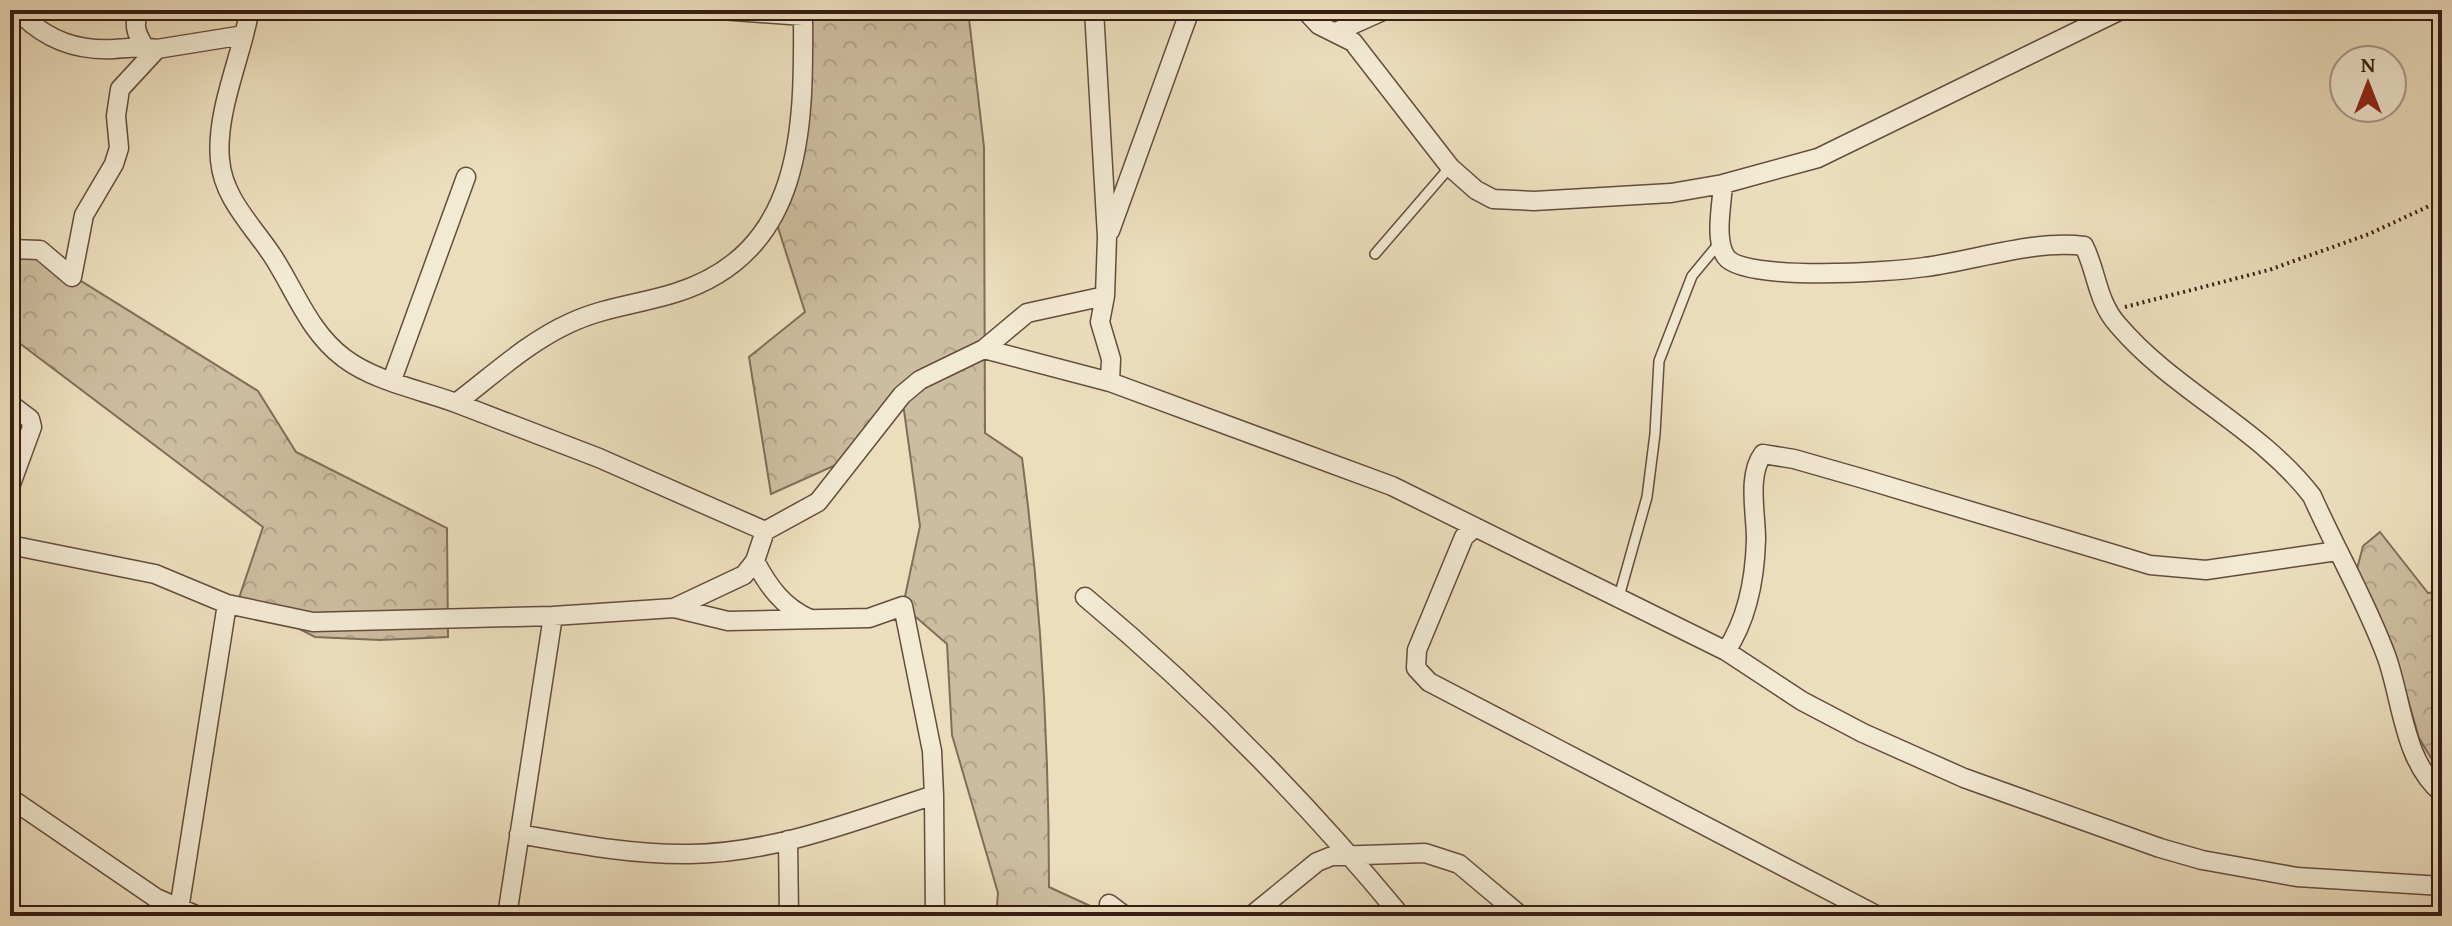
<svg xmlns="http://www.w3.org/2000/svg" width="2452" height="926" font-family="'Gentium Book Plus',serif">
<style>
.forest{fill:url(#forest-crowns);stroke:#826d5a;stroke-width:2}
.lines{fill:none;stroke-linecap:round;stroke-linejoin:round}
.lane-casing{stroke:#644d3e;stroke-width:12}
.street-casing{stroke:#644d3e;stroke-width:21}
.path{stroke:#371d14;stroke-width:4;stroke-dasharray:2 4;stroke-linecap:butt}
.lane{stroke:#f3ead4;stroke-width:9}
.street{stroke:#f3ead4;stroke-width:18}
</style>
<defs>
<pattern id="forest-crowns" width="20" height="18" patternUnits="userSpaceOnUse" patternTransform="scale(2)"><rect width="20" height="18" fill="#cdbda0"/><path d="M2 6a3 3 0 1 1 6 0M12 15a3 3 0 1 1 6 0" fill="none" stroke="#b1a289"/></pattern>
</defs>
<rect width="100%" height="100%" fill="#ecdebd"/>
<filter id="stains"><feTurbulence type="fractalNoise" baseFrequency=".0025" numOctaves="4"/><feColorMatrix values="0 0 0 0 .2 0 0 0 0 .09 0 0 0 0 .02 0 0 0 .5 -.17"/></filter>
<radialGradient id="worn" r=".72"><stop offset=".6" stop-color="#630" stop-opacity="0"/><stop offset="1" stop-color="#630" stop-opacity=".3"/></radialGradient>
<path class="forest" d="M803,10H968L984,147L985,433L1022,458C1041,601 1049,743 1049,887L1112,916H996L998,893L952,735L947,644L903,606L920,526L902,396L858,455L771,494L749,357L805,312L774,215L786,193Z
M28,248L258,391L296,452L447,528L448,637L380,640L315,637L239,598L263,527L10,336V249Z
M2380,532L2428,593L2442,591V776L2419,738L2393,647L2356,573L2363,546Z"/>
<g class="lines">
<defs>
<path id="lane" d="M1375,254L1450,167
M1618,600L1647,497L1655,434L1659,361L1692,276L1721,241"/>
<path id="street" d="M139,10C133,25 136,33 144,46
M1094,10L1107,237L1105,296L1100,322L1111,359L1110,382
M1305,10L1319,25L1353,42L1450,167L1476,190L1493,199L1534,201L1671,193L1723,184L1818,158L2121,10
M2437,10L2442,15
M1336,32L1385,10
M244,35C234,74 216,120 220,160C223,198 252,225 272,255C295,290 309,332 344,358C374,381 421,390 456,403C493,375 528,342 570,323C604,307 640,304 675,293C804,253 804,128 803,16L721,10
M157,49L244,35L250,10
M1723,184C1722,204 1714,240 1726,257C1744,282 1893,272 1925,267C1973,261 2037,239 2084,246C2097,272 2097,302 2118,325C2174,391 2259,427 2312,496C2336,550 2367,603 2387,658C2402,701 2404,762 2442,793
M1110,231L1190,10
M10,249L40,250L72,277L84,215L114,164L119,148L116,116L120,89L157,49C142,46 129,48 114,49C78,51 49,41 23,16L26,10
M984,349L1110,382L1392,486L1726,651C1748,618 1755,579 1756,539C1756,513 1747,475 1763,454L1794,459L1864,479L2150,565L2206,570L2337,551
M392,380L466,177
M456,403L599,458L765,531
M10,404L30,419L32,427L10,487
M1475,527L1464,537L1417,650L1416,668L1429,682L1878,916
M10,545L155,574L227,604L178,916
M755,561C768,586 783,607 810,619
M1085,597C1201,694 1305,800 1401,916
M227,604L313,622L553,616L507,916
M674,608L744,575L755,561L765,531L818,502L902,395L920,380L984,349L1027,313L1105,296
M1726,651L1802,701L1863,733L1964,778L2160,848L2202,860L2297,877L2442,886
M934,795L935,916
M10,798L156,898L198,916
M519,834C576,844 633,855 690,854C774,853 854,821 934,795L932,751L903,606L869,618L728,621L674,608L553,616
M788,840L789,916
M1109,904L1125,916
M1251,916L1317,862L1332,856L1425,853L1459,864L1521,916"/>
</defs>
<use href="#lane" class="lane-casing"/>
<use href="#street" class="street-casing"/>
<path class="path" d="M2125,307L2269,270L2369,234L2442,200"/>
<use href="#lane" class="lane"/>
<use href="#street" class="street"/>
</g>
<rect width="2452" height="926" fill="none" stroke="#ecdebd" stroke-width="40"/>
<rect x="12" y="12" width="2428" height="902" fill="none" stroke="#371d14" stroke-width="4"/>
<rect x="20" y="20" width="2412" height="886" fill="none" stroke="#371d14" stroke-width="2"/>
<g transform="translate(2368 84)"><circle r="38" fill="#f3ead4" stroke="#a89887" stroke-width="2"/>
<path d="M0-6L14 30L0 20L-14 30Z" fill="#8f2418"/>
<text y="-12" font-size="22" font-weight="bold" text-anchor="middle" fill="#371d14">N</text>
</g>
<rect width="100%" height="100%" filter="url(#stains)"/>
<rect width="100%" height="100%" fill="url(#worn)"/>
</svg>
